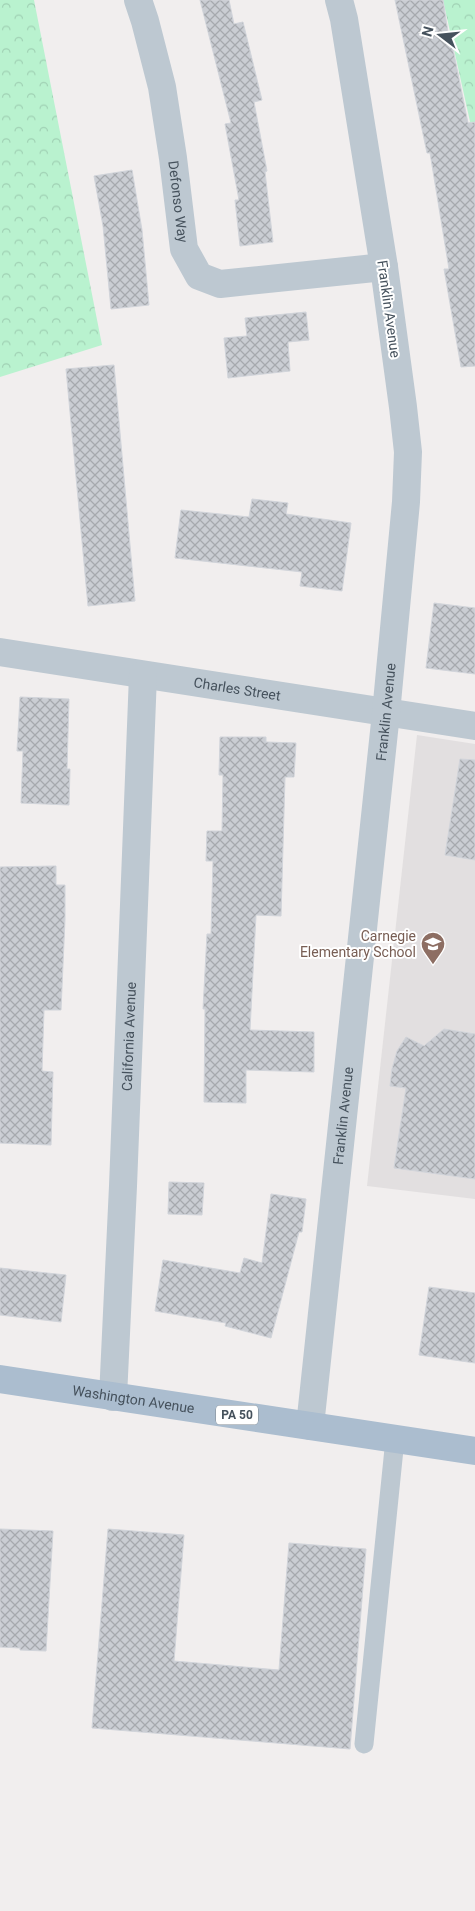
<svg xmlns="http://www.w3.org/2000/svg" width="475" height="1911" font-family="Roboto,sans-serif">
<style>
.education{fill:#e2dfe0}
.forest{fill:url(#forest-crowns)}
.building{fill:url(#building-cross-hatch);stroke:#d1d4da}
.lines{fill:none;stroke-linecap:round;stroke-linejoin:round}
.service{stroke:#bdc8d1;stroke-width:19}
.minor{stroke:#bdc8d1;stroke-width:28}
.primary{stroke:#abbdcf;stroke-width:28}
.labels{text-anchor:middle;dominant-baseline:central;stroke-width:4;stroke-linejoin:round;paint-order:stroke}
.shield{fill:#fff;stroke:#7d858d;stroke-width:1}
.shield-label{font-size:12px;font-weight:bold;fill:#45515c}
.street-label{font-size:14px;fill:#45515c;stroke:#fff}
.education-label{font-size:14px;fill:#785e54;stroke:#fff;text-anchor:end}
</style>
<defs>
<pattern id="forest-crowns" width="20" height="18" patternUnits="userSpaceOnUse" patternTransform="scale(1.25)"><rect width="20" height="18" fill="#b9f2cf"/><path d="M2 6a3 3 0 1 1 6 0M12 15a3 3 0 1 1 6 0" fill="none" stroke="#a0d1b4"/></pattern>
<pattern id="building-cross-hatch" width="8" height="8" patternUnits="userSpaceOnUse" patternTransform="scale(1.25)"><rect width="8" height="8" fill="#cacdd3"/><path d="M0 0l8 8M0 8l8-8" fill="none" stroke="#a6a9ae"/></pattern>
</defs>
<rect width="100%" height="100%" fill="#f1eeee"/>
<path class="education" d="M417,735L475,744V1199L367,1186Z"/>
<path class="forest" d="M0,0H34L102,345L0,377Z
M443,0H475V144Z"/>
<path class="building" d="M200,0H229L234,24L243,22L262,100L254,102L267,171L265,172L273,242L240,246L235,200H239L225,124L231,123Z
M395,0H443L450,45L452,44L468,123L475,122V366L461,367L444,269H449L430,153H427Z
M132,170L142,230L149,305L111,309L103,226L94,176Z
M306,312L309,340L288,342L290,371L228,378L224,338L247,336L245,318Z
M114,365L135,601L88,606L66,369Z
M252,499L288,503L286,514L351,523L342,591L300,586L302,572L175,558L181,510L249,517Z
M434,603L475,608V674L426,668Z
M20,697L69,699L67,769H70L69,805L21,803L23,751H17Z
M220,737H266V742L296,743L294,777H285L281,916L256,915L250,1030L314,1032V1072L246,1070V1103L204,1102L205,1009H203L207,934H211L213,861H206L207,831H222L223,775H219Z
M460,759L475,760V860L445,855Z
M56,866V885H65V919L61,1010H44L42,1071L53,1072L51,1145L0,1143V867Z
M444,1029L475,1034V1179L394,1168L406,1088L390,1086L392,1069L397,1051L406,1037L424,1046Z
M169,1182L204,1183L202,1215L168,1214Z
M271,1194L306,1199L302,1232H299L271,1338L225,1326L226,1323L155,1311L163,1260L240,1273L244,1258L262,1263Z
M0,1268L66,1275L61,1322L0,1315Z
M429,1287L475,1293V1363L419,1355Z
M0,1529L53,1531L46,1651L20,1650V1648L0,1647Z
M108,1529L184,1535L174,1661L279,1670L289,1543L366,1549L350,1749L92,1728Z"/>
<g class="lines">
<path class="service" d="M364,1744L395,1439"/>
<g class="minor">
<path id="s1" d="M138,0L145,21L162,87L173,158L184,249L199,276L220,284L384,267"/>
<path id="s2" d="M0,652L475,726"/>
<path id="s3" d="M113,1397L123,1186L143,675"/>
<path id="s4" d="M310,1426L386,713L406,502L408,452L403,407L384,267L344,19L339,0"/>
</g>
<path class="primary" id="s5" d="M0,1379L475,1451"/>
</g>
<defs>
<symbol id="school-pin" viewBox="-11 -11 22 30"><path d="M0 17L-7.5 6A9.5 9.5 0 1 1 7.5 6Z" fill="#8d6e63" stroke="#fff"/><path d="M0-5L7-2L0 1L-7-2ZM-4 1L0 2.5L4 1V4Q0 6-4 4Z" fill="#fff"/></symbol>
</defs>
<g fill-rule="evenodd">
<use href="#school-pin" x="419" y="930" width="28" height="38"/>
</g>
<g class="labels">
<rect class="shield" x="216" y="1405.5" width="42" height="19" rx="4"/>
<g class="shield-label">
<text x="237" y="1415">PA 50</text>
</g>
<g class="street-label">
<text stroke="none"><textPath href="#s1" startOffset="206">Defonso Way</textPath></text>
<text transform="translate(389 309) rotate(82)">Franklin Avenue</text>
<text stroke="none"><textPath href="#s2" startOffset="240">Charles Street</textPath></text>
<text stroke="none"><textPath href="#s4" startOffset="718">Franklin Avenue</textPath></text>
<text stroke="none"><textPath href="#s3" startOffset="361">California Avenue</textPath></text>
<text stroke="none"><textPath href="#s4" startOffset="312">Franklin Avenue</textPath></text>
<text stroke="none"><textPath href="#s5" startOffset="135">Washington Avenue</textPath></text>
</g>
<g class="education-label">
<text x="416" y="936">Carnegie<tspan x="416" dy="16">Elementary School</tspan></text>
</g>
</g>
<g transform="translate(440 35) rotate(286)" stroke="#ffffff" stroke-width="4" paint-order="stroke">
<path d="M0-4L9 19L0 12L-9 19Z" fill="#45515c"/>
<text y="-8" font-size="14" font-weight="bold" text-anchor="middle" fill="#45515c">N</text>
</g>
</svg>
